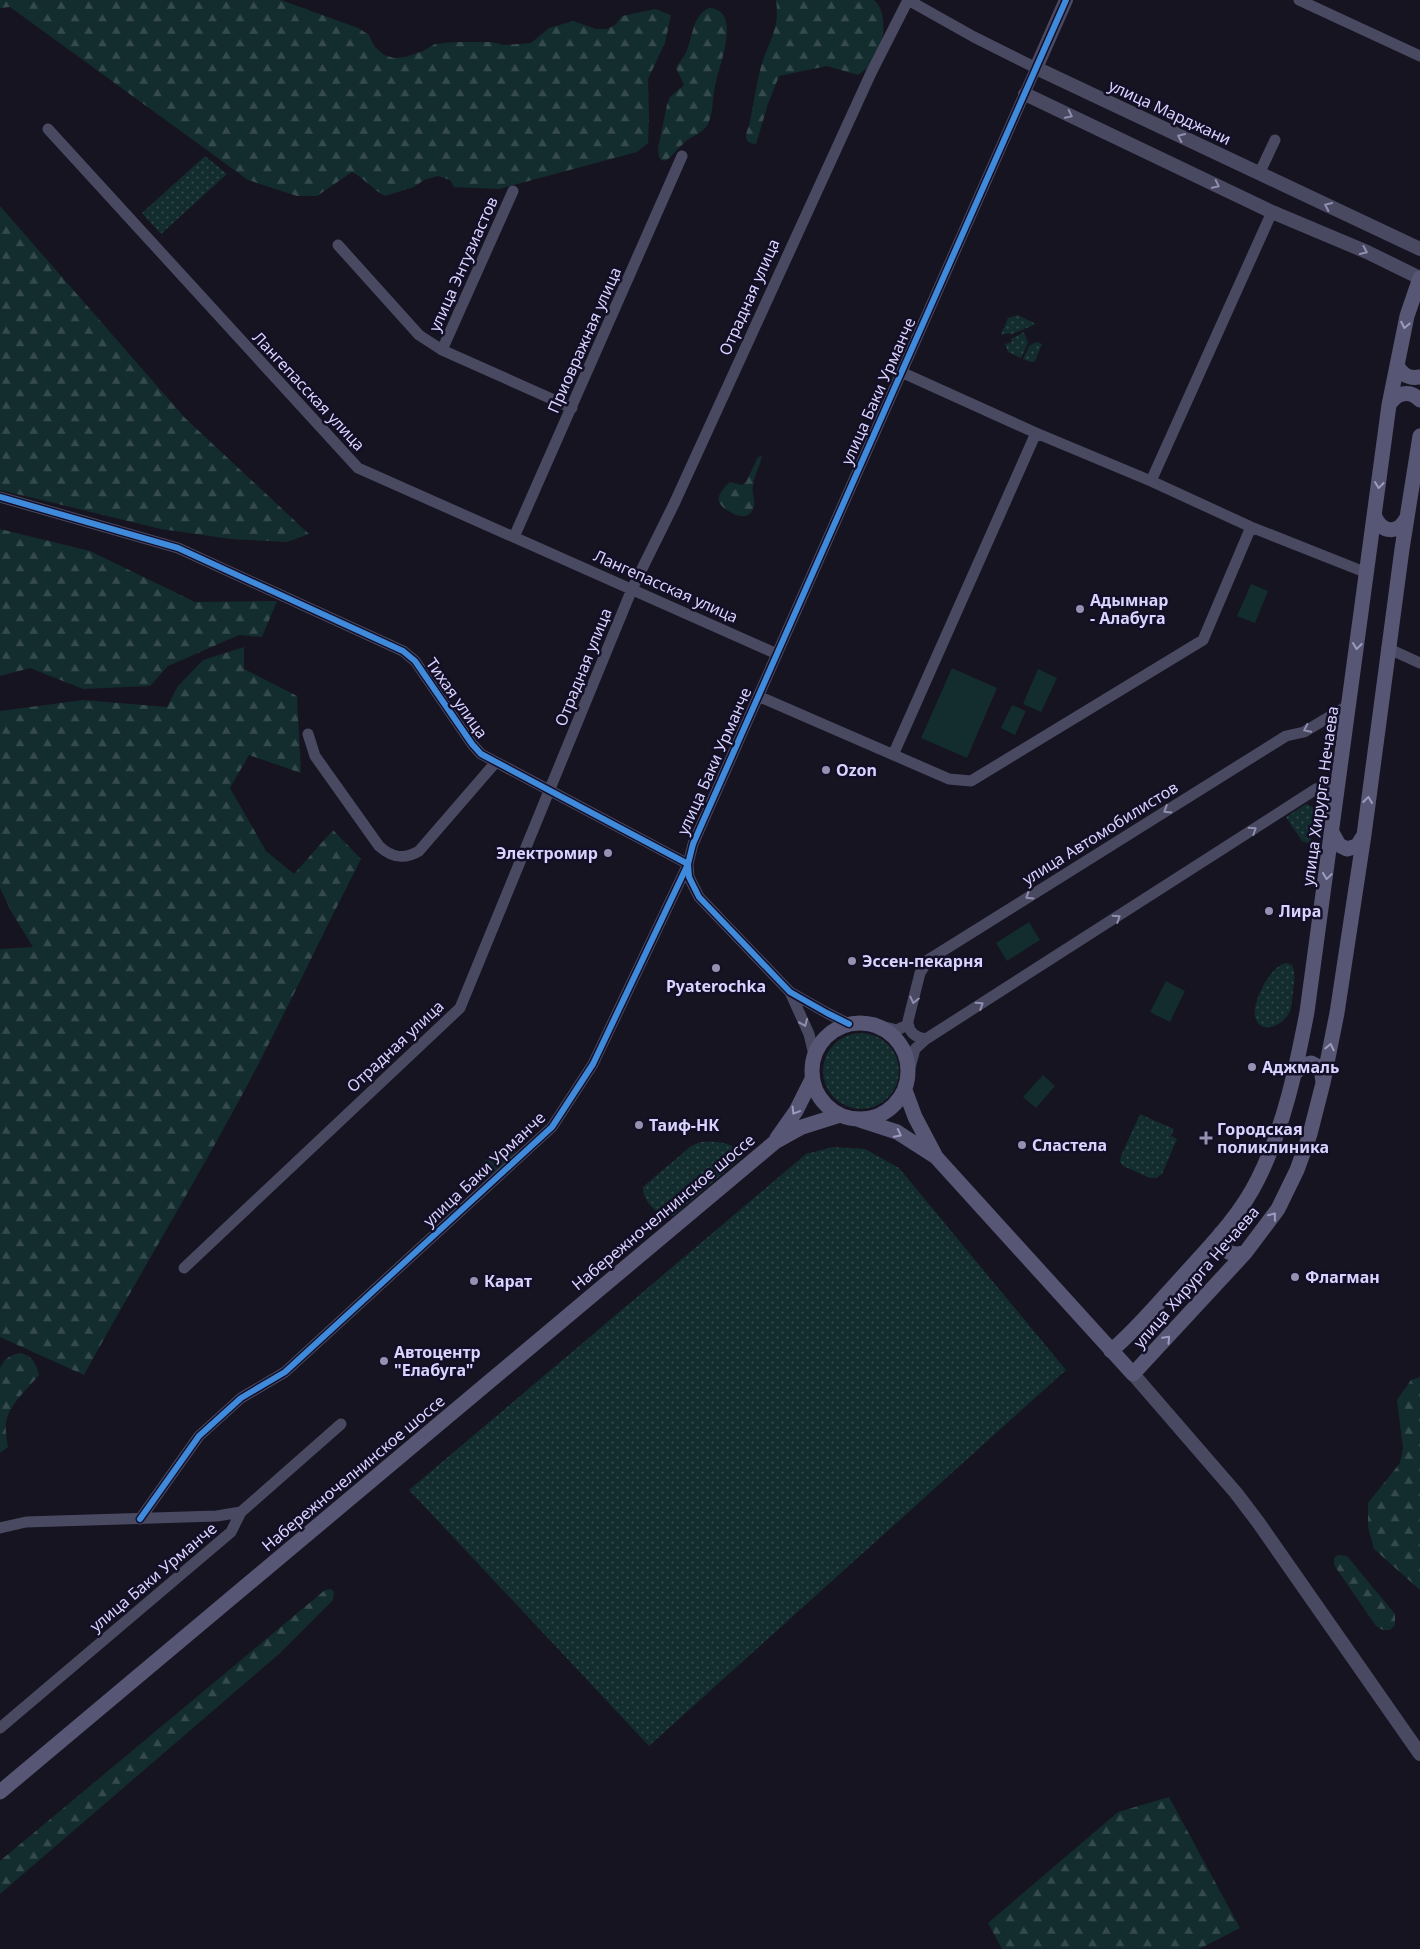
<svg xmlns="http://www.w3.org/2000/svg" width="1420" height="1949" font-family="'Noto Sans',sans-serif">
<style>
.grass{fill:url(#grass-dots)}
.forest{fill:url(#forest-firs)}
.pitch{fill:#132c2d}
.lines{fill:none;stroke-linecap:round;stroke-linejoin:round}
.minor{stroke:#4a4962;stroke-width:11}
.tertiary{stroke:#4a4962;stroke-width:14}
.secondary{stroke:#575674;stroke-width:15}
.cycleway-casing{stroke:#130f26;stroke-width:9}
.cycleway{stroke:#408adc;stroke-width:6}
.oneway{stroke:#928eb0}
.oneway2{stroke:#9e9bc0}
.poi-dot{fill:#9591b1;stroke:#130f26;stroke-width:2}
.labels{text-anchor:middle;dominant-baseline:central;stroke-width:5;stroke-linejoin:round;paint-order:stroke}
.street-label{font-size:16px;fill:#d9d4ff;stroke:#130f26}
.poi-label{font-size:16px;font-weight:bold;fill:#d9d4ff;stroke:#130f26;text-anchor:start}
</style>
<defs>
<pattern id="grass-dots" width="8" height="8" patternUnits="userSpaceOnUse" patternTransform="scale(1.25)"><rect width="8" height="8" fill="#132c2d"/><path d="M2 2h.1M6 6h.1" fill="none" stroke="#354a4c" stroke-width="1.8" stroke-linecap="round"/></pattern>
<pattern id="forest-firs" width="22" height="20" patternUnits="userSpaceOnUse" patternTransform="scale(1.25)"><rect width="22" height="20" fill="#132c2d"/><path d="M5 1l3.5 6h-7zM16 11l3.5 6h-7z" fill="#354a4c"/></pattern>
</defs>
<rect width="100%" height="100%" fill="#161421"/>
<path class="grass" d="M205,156L227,174L161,234L142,213Z
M1018,315L1036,324L1010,335L1009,333L1001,335L1008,318Z
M1024,332L1028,343L1021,358L1008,352L1005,344L1012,342L1011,339Z
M1037,342L1042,344L1035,361L1031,362L1023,359L1030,345Z
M1306,804L1313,807L1311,841L1307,843L1302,841L1286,817Z
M1287,963L1292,965C1296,974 1294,983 1293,992C1292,998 1292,1006 1290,1011C1285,1025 1259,1037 1255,1016C1253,1007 1259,994 1263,986C1268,977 1276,965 1287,963Z
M823 1071a38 38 0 1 1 76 0a38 38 0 1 1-76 0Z
M1140,1114L1174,1129L1171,1136L1177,1139L1162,1174L1156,1178H1150L1123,1166L1120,1162L1121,1156Z
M701,1142C714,1141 737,1141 742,1157L673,1216L665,1217C655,1212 642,1199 643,1187L691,1146Z
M833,1147L865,1149L899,1168L1066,1370L649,1746L409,1490L806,1154Z"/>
<path class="forest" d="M0,0H281L358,28L369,35L374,46L384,55L394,58L405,57L423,51L435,44L455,42H491L504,45L531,43L549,28L573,21L596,29H607L615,25L622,16L655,9L671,15L665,43L648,79L649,116L648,143L637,152L499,189L454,187L450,180L438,176L424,180L414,187L385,196C372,189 364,178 352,172L317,196H297L248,180L10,7L0,8Z
M776,0H874C889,13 884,47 873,62C870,67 863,71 858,75L827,66L779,76L768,104L756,144C743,143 745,135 749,126C754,104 756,81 763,60C771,38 780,25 776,0Z
M709,8C742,9 720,63 716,82C712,96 714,111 708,124C703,134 692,135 684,143C679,147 674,154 668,159C665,161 665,161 661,160L659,157L658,148L667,105L670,97L684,85L676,68C680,61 686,54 688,47C694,31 693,16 709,8Z
M0,206L185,418L309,534L287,542L231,539L161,529L0,490Z
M762,456C760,466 754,476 753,486C751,494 757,501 753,509C752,512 748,516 745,516C740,517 734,514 730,512C712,502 718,493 730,482L742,485L746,482L758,457Z
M0,529L90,551L195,602L277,601L262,637L239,635L168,666L150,686L83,689L30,668L0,676Z
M244,647V669L297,696L301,773L249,755L230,788L266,851L294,874L333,830L361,859C326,927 293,997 258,1065C203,1170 141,1271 84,1375L0,1337V949L33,947L12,913L0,888V711L83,700L167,707L178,686L203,660Z
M509,1142L514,1144L516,1152C507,1164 493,1175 480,1181L476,1180L475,1175C482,1161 495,1150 509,1142Z
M19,1353C32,1355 36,1363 39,1375C27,1390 9,1404 6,1423C5,1431 7,1440 8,1447L0,1453V1369C3,1359 9,1356 19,1353Z
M1420,1377V1590L1374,1549L1368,1527V1503L1400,1463L1403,1448L1397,1400L1411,1380Z
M1338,1555L1347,1556L1395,1614V1625L1390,1630H1383L1376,1626L1334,1565V1558Z
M331,1589L334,1592L333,1600L279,1654L0,1894V1861L325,1590Z
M1169,1797L1240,1928L1199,1949H1002L988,1923L1118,1812Z"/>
<path class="pitch" d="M1251,584L1268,591L1255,623L1237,616Z
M952,668L997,688L967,758L921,738Z
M1038,669L1057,678L1041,712L1023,704Z
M1012,705L1026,711L1015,735L1001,728Z
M1029,922L1040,940L1007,961L996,943Z
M1166,981L1185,991L1170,1022L1150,1012Z
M1043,1075L1055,1086L1036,1108L1023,1097Z"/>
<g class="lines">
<path class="minor" d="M1299,0L1420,56
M48,129L358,468L777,654
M1259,174L1275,140
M338,245L419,335L442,350L572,408
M442,350L513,191
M901,372L1036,433L1151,481L1251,527L1367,573
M1151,481L1272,212
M0,497L178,548L403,651L415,661L472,744L481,754L688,864L689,877L699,897L790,992L827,1013L849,1024
M514,537L682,156
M1387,648L1420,663
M758,696L949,779L971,781L1203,640L1251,527
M308,734L315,756L379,846C392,858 404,860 419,851L496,762
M893,755L1036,433
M790,992L809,1034L814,1055
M908,1023C909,1033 917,1038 926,1039
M873,1024L897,1030L907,1025L920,973L928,960L1286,736L1304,732L1349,705
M909,1071L915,1049L926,1039L1316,789L1321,788L1338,790
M184,1268L460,1008L632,589L674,504L871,73L908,0
M140,1519L199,1436L241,1398L285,1372L552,1127L593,1064L688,864L693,844L1036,68L974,37L908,0
M0,1528L26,1522L217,1516L241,1512
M0,1728L231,1532L241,1512L341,1424"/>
<path class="tertiary" d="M1066,0L1036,68L1420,249
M1025,94L1272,212L1367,252L1420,278
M1133,1374L1236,1493L1258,1522L1420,1754"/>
<path class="secondary" d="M1397,365C1402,375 1409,379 1420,377
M1389,405C1396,393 1409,389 1420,400
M1375,517C1382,533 1398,534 1406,519
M1333,834L1339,845L1347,849L1357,846L1364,835
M812 1071a48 48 0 1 1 96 0a48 48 0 1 1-96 0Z
M1293,1075L1303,1065L1311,1063L1321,1068L1323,1082
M905,1090L915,1117L935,1155
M857,1119L897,1132L936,1157L1133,1374L1245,1253L1278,1209L1297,1170L1310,1134L1323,1083L1337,1013L1364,835L1402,549L1420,436
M777,1138L796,1111L812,1079
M1221,1233L1222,1247C1229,1254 1234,1255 1245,1253
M1111,1351C1137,1329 1159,1302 1182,1277C1209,1247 1240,1216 1258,1179C1284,1127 1296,1069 1307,1012L1389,405L1407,316L1420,278
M0,1792L775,1142L802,1127L840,1115"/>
<defs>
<path id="cycleway" d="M0,497L178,548L403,651L415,661L472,744L481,754L688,864L689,877L699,897L790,992L827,1013L849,1024
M140,1519L199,1436L241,1398L285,1372L552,1127L593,1064L688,864L693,844L1066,0"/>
</defs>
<use href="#cycleway" class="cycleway-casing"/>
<use href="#cycleway" class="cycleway"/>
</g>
<defs><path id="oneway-chevron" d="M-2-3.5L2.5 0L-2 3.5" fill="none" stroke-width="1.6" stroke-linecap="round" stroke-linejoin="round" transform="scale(1.25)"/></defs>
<g class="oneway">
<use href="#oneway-chevron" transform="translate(1069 115) rotate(26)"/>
<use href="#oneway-chevron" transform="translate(1181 137) rotate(-155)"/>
<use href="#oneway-chevron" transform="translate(1216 185) rotate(26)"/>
<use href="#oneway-chevron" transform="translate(1328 206) rotate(-155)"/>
<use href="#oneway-chevron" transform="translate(1364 251) rotate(24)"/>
<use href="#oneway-chevron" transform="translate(1307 729) rotate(154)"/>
<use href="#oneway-chevron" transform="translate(1167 810) rotate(148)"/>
<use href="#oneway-chevron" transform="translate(1253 830) rotate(-33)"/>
<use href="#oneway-chevron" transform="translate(1029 896) rotate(148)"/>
<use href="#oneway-chevron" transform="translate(1117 918) rotate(-33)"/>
<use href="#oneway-chevron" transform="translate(914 1000) rotate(103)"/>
<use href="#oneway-chevron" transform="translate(980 1005) rotate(-33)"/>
<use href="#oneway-chevron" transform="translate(804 1023) rotate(67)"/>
</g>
<g class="oneway2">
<use href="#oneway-chevron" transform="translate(1405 325) rotate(101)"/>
<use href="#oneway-chevron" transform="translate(1379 485) rotate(97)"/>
<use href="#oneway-chevron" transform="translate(1357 646) rotate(97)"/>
<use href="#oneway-chevron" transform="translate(1368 800) rotate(-83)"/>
<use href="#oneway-chevron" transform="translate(1327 876) rotate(98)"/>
<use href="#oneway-chevron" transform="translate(1330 1047) rotate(-78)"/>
<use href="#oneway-chevron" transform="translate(795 1111) rotate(121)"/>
<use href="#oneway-chevron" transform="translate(898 1134) rotate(27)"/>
<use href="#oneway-chevron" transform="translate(1273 1216) rotate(-52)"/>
<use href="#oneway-chevron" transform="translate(1167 1339) rotate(-47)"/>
</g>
<g class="poi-dot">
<circle cx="1080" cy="609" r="5"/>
<circle cx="826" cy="770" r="5"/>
<circle cx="608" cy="853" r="5"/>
<circle cx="1269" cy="911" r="5"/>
<circle cx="852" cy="961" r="5"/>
<circle cx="716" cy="968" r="5"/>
<circle cx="1252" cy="1067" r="5"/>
<circle cx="639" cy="1125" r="5"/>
<path d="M1203.5 1130.5h5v5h5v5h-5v5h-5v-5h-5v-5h5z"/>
<circle cx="1022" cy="1145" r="5"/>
<circle cx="1295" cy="1277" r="5"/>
<circle cx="474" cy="1281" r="5"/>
<circle cx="384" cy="1361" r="5"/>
</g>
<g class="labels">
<g class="street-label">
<text transform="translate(1170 112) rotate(25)">улица Марджани</text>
<text transform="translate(463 264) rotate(-66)">улица Энтузиастов</text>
<text transform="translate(749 297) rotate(-66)">Отрадная улица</text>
<text transform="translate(584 340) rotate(-66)">Приовражная улица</text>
<text transform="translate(309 391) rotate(47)">Лангепасская улица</text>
<text transform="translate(878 391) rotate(-66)">улица Баки Урманче</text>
<text transform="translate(666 586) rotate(24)">Лангепасская улица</text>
<text transform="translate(583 667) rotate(-68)">Отрадная улица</text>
<text transform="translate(457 698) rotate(55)">Тихая улица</text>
<text transform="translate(714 761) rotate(-66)">улица Баки Урманче</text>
<text transform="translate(1320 796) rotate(-82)">улица Хирурга Нечаева</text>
<text transform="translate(1100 833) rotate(-32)">улица Автомобилистов</text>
<text transform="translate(395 1046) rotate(-43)">Отрадная улица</text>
<text transform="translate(484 1169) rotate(-43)">улица Баки Урманче</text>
<text transform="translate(663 1212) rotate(-40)">Набережночелнинское шоссе</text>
<text transform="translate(1196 1277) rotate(-49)">улица Хирурга Нечаева</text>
<text transform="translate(353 1473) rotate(-40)">Набережночелнинское шоссе</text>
<text transform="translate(153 1577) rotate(-40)">улица Баки Урманче</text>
</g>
<g class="poi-label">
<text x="1090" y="600">Адымнар<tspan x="1090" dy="18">- Алабуга</tspan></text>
<text x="836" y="770">Ozon</text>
<text x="598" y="853" text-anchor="end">Электромир</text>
<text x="1279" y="911">Лира</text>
<text x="862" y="961">Эссен-пекарня</text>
<text x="716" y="986" text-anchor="middle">Pyaterochka</text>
<text x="1262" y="1067">Аджмаль</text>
<text x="649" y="1125">Таиф-НК</text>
<text x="1217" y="1129">Городская<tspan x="1217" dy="18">поликлиника</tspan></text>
<text x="1032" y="1145">Сластела</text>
<text x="1305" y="1277">Флагман</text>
<text x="484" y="1281">Карат</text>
<text x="394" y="1352">Автоцентр<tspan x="394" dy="18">"Елабуга"</tspan></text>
</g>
</g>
</svg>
